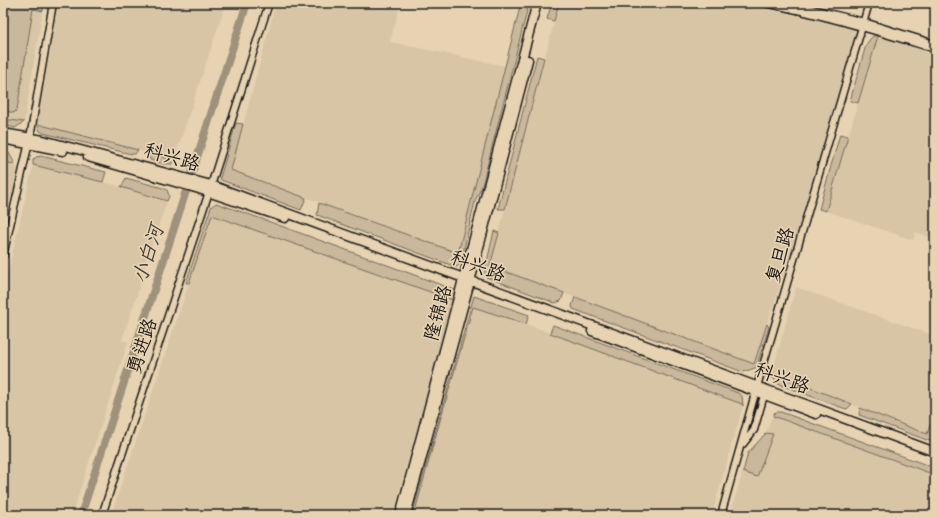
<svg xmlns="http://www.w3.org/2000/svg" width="938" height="518" font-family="Caveat,'LXGW WenKai TC',sans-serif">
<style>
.built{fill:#d8c5a6}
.green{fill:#cab89c;stroke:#736a5c}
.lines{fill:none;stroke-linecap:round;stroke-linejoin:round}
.river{stroke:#9f927c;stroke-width:8}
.minor-casing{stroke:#1c1c1c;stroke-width:9}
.major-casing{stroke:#1c1c1c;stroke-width:11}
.minor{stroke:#e7d3b1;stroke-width:6}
.major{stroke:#e7d3b1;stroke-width:8}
.labels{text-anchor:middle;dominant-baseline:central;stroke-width:3.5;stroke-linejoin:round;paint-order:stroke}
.street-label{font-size:19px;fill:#1c1c1c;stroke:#e7d3b1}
.water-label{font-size:20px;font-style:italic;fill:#433f39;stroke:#e7d3b1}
</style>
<rect width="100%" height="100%" fill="#e7d3b1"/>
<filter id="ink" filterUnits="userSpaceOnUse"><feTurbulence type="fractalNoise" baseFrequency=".025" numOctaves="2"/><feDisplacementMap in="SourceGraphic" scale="8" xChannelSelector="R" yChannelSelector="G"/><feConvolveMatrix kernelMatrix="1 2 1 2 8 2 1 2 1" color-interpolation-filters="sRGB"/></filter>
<g filter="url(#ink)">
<path class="built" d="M3,3H44L24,122L3,119Z
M58,3H226L174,160L37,124Z
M276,3H401L390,42L505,66L458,253L231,170Z
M559,3H739L805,17L857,30L791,252L754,364L490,266Z
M878,36L935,55V239L916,232L913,240L826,211Z
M3,162L15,164L17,169L3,235Z
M33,165L119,186L167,201L139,282L141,283L122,340L128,342L72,515H9L3,513V293Z
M212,215L453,300L393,515H111Z
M796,287L935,336V437L772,373Z
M473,307L526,324L742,404L743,406L712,515H414L437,431Z
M773,416L935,475V515H730L748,453L766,433L771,419Z"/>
<path class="green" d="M3,3H44L43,11L33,9L18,104L16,111L14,113L3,110Z
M521,3H529L482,186L475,201L461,262L458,266L456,267L317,215L319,203L458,253Z
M552,3H559L554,21L547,19Z
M873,36H878L858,103L850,101L866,45L870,39Z
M537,56L544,58L505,209H498Z
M3,119L24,122L15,128L3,125Z
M236,123L243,124L231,170L306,198L301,210L221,180L220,178Z
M37,124L138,150L135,154H131L43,133L40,131Z
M840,134L848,136L826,211L819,209Z
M3,148L9,153L15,164L3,162Z
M149,153L174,160L172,164H164L150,160Z
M41,156L106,172L103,182L33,165V160L36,157Z
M126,178L163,188L167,190L169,196L167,201L121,187Z
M216,203L262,219L455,290L453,300L212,215L189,283H186L211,207Z
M494,231L499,233L490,266L564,293L561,301L555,303L486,277L484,275Z
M474,296L529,315L526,324L473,307L437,431L414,515H412Z
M575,297L754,364L767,324L769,327L757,365L755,368L743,372L573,309L572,306Z
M553,325L738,393L742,396L743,406L742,404L550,333Z
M772,373L852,404L847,409L843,408L778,384L773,378Z
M860,408L927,434L934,414L935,415V443L859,415Z
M777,412H781L935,468V475L773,416L774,413Z
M766,433L773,434L757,477L743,472L748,453Z"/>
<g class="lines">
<path class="river" d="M81,515L247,3"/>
<defs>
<path id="minor" d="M764,3C822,14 879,32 935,49
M788,3L864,22L935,44
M861,3L869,4
M3,256L30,138L53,3
M743,444L754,430L765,392
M102,515L209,192L269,3
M721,515L762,369L869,3"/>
<path id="major" d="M3,133L43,140L73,148L211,185L935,452
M3,139L63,151
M88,157L199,189L285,218
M592,331L816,414
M400,515L537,3
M406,515L472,274L528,60"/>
</defs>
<use href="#minor" class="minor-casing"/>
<use href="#major" class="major-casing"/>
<use href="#minor" class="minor"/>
<use href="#major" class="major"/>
</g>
</g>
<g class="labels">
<g class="street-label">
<text transform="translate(172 157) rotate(16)">科兴路</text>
<text transform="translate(780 255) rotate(-74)">复旦路</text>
<text transform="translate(478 266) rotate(20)">科兴路</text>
<text transform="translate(438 313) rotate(-75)">隆锦路</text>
<text transform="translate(142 346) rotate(-72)">勇进路</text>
<text transform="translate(782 378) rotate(20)">科兴路</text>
</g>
<g class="water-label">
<text transform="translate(148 254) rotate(-72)">小白河</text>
</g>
</g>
<rect width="938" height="518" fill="none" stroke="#e7d3b1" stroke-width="16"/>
<rect x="8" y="8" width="922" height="502" fill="none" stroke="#1c1c1c" stroke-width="1.5" filter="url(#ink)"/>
</svg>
